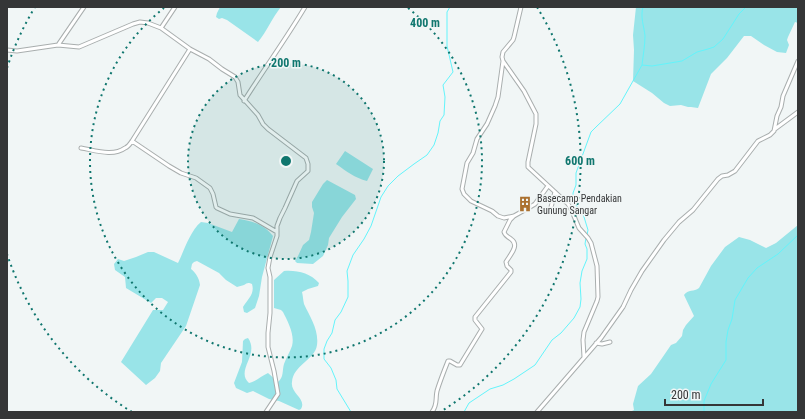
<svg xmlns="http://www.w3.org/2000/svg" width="805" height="419" font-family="'Roboto Condensed',sans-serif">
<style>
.green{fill:#99e4e8}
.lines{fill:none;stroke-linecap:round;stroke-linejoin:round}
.stream{stroke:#63f4fb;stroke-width:1}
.street-casing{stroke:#a9aeae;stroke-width:5}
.street{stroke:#fff;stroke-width:3}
.ring{fill:none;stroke:#0f766e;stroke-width:2;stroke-dasharray:2 4}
.labels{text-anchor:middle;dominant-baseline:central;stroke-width:3;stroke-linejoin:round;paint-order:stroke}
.poi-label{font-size:10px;fill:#353637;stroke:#f1f6f6;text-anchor:start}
.centre{fill:#0f766e;stroke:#f1f6f6;stroke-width:2}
.ring-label{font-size:12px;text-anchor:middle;font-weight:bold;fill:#0f766e;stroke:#f1f6f6;stroke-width:3;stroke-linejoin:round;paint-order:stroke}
</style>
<rect width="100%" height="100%" fill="#f1f6f6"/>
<path class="green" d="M220,7H281C272,18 267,31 258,42L227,20L222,18L219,19L216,17L217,13Z
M636,7H798V23L795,22L788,37L787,40L789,45L786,53L777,52L764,45L751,36H744L727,58L711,74L698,108L691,107H688L681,105L670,106L664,103L652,93L633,81L634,50L633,35Z
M345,151L373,169L367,181C355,178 346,171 336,164Z
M327,180L355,195L356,199L342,217L329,238L328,245L323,256L313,264L297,263L295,261L298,256L303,245L309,240L311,232L314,213L312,207V202L323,184Z
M239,219C253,221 265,225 273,236L262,277L259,296L255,308L247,313L244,312L243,307C248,299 255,294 252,284C248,282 247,283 244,285C242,286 239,286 237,287L226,280L219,273L197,261L194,262L192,264L191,269C196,273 199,278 200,285L186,326L161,363L160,371L155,378L146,385L121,362L153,310H163L168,302L162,298H156L151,303L126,288L125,277L115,270L114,264L118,259L124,261L136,257L148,252H154L178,263C184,251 190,231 201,222L208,223L232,232Z
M798,225V412H630L634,410L633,404L638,386L651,374L671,345L676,343L682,336L683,330L686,325L694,316L684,295C688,289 694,292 699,288L711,266L725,247L739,237L750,240L766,248L776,243Z
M284,271C297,270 310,273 319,283L318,286L308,289L302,292C303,296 303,300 304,304C310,317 319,330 317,345C315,360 293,365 292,382C290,393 307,399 301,409L299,410L279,401L269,399L253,391L247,393L236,388L234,383L242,362L243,341L245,339L248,338C260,355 235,370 249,383C257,381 261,376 268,373L278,382C284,377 282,371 284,364C286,358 290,352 292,346C295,335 288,322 283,312L281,310L274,308V280Z"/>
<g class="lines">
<path class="stream" d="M642,65C643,56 645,45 645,36C644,26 640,17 643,7
M587,235L588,230L584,217L582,212L573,202V193L576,185V173L591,132L596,127L620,104L642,65L652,66L682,61L697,52L708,49L714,47L723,39L739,14L746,7
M351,412L337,389L336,380L331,368L324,359V349L327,341L332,333L335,320L341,312L348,297V281L347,271L353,255L364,239L371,226L381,197L388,186L398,176L414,164L427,155L434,145L438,133L440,121L444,115L445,97L443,85L453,72L447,46V12L450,7
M464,412L469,403L490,389L503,385L514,379L535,365L552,340L561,333L574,318L580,307L581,299L580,283L582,271L587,259V249L585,244L586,238
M704,412V401L711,384L726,360V342L728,330L732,319L735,300L748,278L757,268L778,254L798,235"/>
<defs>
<path id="street" d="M521,7L514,37L513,40L503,52L502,57L503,61L498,97L495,106L487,124L477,139L473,153L467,163L462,189L464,194L471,201L492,211L498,216L504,218L514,216L530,207L535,204L548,186
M161,28L175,7
M58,45L84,7
M7,50L17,51L58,45L79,47L133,24L140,22L148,23L161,28L190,49L209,59L222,69L235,77L238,82L240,95L258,115L263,124L268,129L306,158L308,164V171L297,181L285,208L280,218L277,226V236L270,257L268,268L270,277V313L268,333V347L274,371L278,394L266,412
M503,61L524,91L536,114V124L528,162V167L568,204L571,209L579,228L588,238L591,243L597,266L598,297L597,301L584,332L583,340L584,357
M244,101C264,69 286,39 305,7
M775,129L798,112
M132,141L169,166L181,173L196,178L210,188L213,194L216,207L217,208L230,214L253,218L277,232
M81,148C94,150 113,157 125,148C128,147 130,144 132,141L190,49
M550,211L555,192
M596,343L602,344L610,342
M432,412C438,404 435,400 437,391C440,381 444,371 448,361H450L457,365H460L482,329L475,320V317L511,272V270L507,266L506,262C510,255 520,245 511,239C507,236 505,236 504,232L510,220L514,216
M537,412L601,338L623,307L631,290L642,271L664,240L679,222L693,210L718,179L722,176L728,175L735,171L758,141L770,135L774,131L777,116L781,107L783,96L798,61"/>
</defs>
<use href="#street" class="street-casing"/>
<use href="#street" class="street"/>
</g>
<circle cx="286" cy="161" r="98" fill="#0f766e" fill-opacity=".12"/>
<g class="ring">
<circle cx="286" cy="161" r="98"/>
<path d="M408 8A196 196 0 1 1 164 8"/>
<path d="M132 412A294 294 0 0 1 7 254M7 68A294 294 0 0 1 35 7M537 7A294 294 0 0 1 440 412"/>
</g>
<defs>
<symbol id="building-bare" viewBox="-9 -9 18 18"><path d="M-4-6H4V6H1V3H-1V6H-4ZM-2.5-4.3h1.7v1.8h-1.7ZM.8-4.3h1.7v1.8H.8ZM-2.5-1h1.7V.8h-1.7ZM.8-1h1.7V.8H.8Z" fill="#ab7130" stroke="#f1f6f6" stroke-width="2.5" paint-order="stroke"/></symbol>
</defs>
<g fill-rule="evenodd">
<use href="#building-bare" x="514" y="193" width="22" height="22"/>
</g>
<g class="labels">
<g class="poi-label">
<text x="537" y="198">Basecamp Pendakian<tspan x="537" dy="12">Gunung Sangar</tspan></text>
</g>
</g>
<circle cx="286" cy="161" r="6" class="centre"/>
<g class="ring-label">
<text x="425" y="27">400 m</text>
<text x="286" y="67">200 m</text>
<text x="580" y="165">600 m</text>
</g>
<rect width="805" height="419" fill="none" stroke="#353637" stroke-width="16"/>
<path d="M665 399v6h98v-6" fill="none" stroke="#353637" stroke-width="2"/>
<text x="671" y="399" font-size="12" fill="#353637" stroke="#f1f6f6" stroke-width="3" paint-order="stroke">200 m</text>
</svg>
